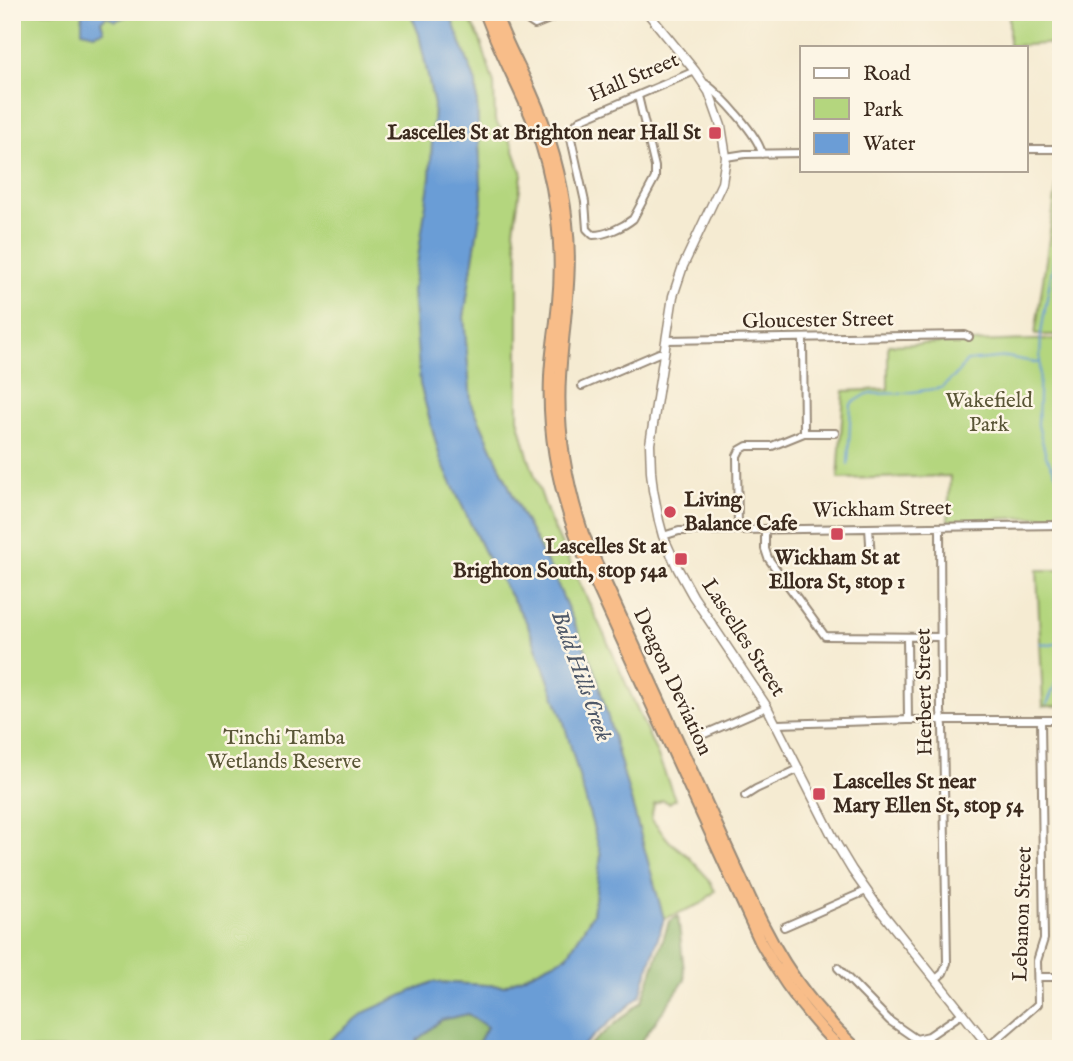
<svg xmlns="http://www.w3.org/2000/svg" width="1073" height="1061" font-family="'IM FELL English',serif">
<style>
.green{fill:#b4d67e;stroke:#78804e;stroke-width:2}
.forest{fill:#8fb76d;stroke:#657046;stroke-width:2}
.water{fill:#6b9dd6;stroke:#53647a;stroke-width:2}
.lines{fill:none;stroke-linecap:round;stroke-linejoin:round}
.stream{stroke:#6b9dd6;stroke-width:2}
.minor-casing{stroke:#988a78;stroke-width:10}
.tertiary-casing{stroke:#988a78;stroke-width:11}
.trunk-casing{stroke:#988a78;stroke-width:14}
.minor{stroke:#fff;stroke-width:6}
.tertiary{stroke:#fff;stroke-width:8}
.trunk{stroke:#f8bd89;stroke-width:10}
.poi-dot{fill:#d1495b;stroke:#fcf5e5;stroke-width:2.5}
.labels{text-anchor:middle;dominant-baseline:central;stroke-width:5;stroke-linejoin:round;paint-order:stroke}
.street-label{font-size:21px;fill:#3b2a1e;stroke:#fcf5e5}
.poi-label{font-size:21px;font-weight:bold;fill:#3b2a1e;stroke:#fcf5e5;text-anchor:end}
.park-label{font-size:21px;fill:#595536;stroke:#fcf5e5}
.water-label{font-size:23px;font-style:italic;fill:#4e5868;stroke:#fcf5e5}
</style>
<rect width="100%" height="100%" fill="#fcf5e5"/>
<filter id="ink" filterUnits="userSpaceOnUse"><feTurbulence type="fractalNoise" baseFrequency=".0143" numOctaves="2"/><feDisplacementMap in="SourceGraphic" scale="14" xChannelSelector="R" yChannelSelector="G"/><feConvolveMatrix kernelMatrix="1 2 1 2 8 2 1 2 1" color-interpolation-filters="sRGB"/></filter>
<filter id="wash" filterUnits="userSpaceOnUse"><feTurbulence type="fractalNoise" baseFrequency=".00686" numOctaves="4" result="noise"/><feDisplacementMap in="SourceGraphic" scale="28" xChannelSelector="R" yChannelSelector="G"/><feGaussianBlur stdDeviation="1.57" result="paint"/><feColorMatrix in="noise" values="0 0 0 0 0 0 0 0 0 0 0 0 0 0 0 0 0 1.4 0 .05"/><feComposite in="paint" operator="in"/></filter>
<g filter="url(#wash)">
<rect width="100%" height="100%" fill="#f5ebd2"/>
<path class="green" d="M12,12H410L419,34L434,105L420,384L441,461L484,552L527,623L563,719L602,855L593,914L567,956L504,986L432,982L330,1040L318,1049H12Z
M449,12H465L480,39L494,84L495,121L511,142L522,174L514,230L518,255V418L528,456L550,520L609,645L657,754L675,799L669,803L663,800L654,804L651,819L669,841L688,856L707,877L715,891L701,904L664,919L595,671L551,570L521,513L471,402L464,317L482,202L476,83Z
M1009,12H1061V43L1009,46Z
M1061,157V335H1035Z
M1061,339V516L948,521L950,476L838,479L844,391L888,389V345Z
M1037,570H1061V706H1043Z"/>
<path class="forest" d="M678,916L685,980L636,1049H585L642,1001L669,922Z
M468,1014L487,1027L475,1049H414L417,1040L441,1020Z"/>
<path class="water" d="M82,12H131L132,14L115,21L107,16L101,21L104,31L94,34L82,31Z
M410,12H449L476,83L482,202L464,317L471,402L521,513L551,570L595,671L664,919L640,996L579,1049H475L487,1027L468,1014L441,1020L417,1040L414,1049H318L365,1012L432,982L504,986L567,956L593,914L601,855L563,719L527,623L484,552L441,461L420,384L413,291L430,177L434,105L419,34Z"/>
<g class="lines">
<path class="stream" d="M1061,217L1041,333L1038,425L1046,456L1061,483
M848,465L851,404L867,394L905,393L941,388L954,377L967,361L1007,357L1039,363
M1040,643L1049,645L1061,643
M1047,704L1061,671"/>
</g>
</g>
<g filter="url(#ink)">
<g class="lines">
<defs>
<path id="minor" d="M528,12L529,21L535,25L566,12
M976,12V13
M706,84C721,95 759,136 762,154
M638,96L655,167V178L633,219C623,227 606,235 593,235L587,229L585,202L570,134L572,128L580,120L695,71
M1026,149H1055
M726,157L745,154L802,153
M803,339L804,433
M666,340L965,335L969,337
M582,386L659,353L663,354
M869,528L871,558
M765,529V549L768,558L825,636L941,637
M738,530L737,456L740,450L747,446H772L804,433H835
M663,536L679,531L1061,525
M907,637L908,720
M777,724L908,720H1061
M700,736L767,707
M745,796L756,789L799,769
M784,927L866,891
M838,968L890,1021L916,1039L929,1036L963,1013
M1038,977H1061
M936,979L943,973L947,963L943,726L941,712L940,527
M989,1046L1038,1004L1037,961L1044,939L1041,720"/>
<path id="tertiary" d="M647,12L695,71L709,92L721,126L726,157L722,183L683,266L673,296L650,444L651,472L653,490L659,521L663,536L678,569L693,596L767,707L837,845L852,870L880,910L991,1049"/>
<path id="trunk" d="M485,12C498,49 517,83 532,119C544,149 552,181 556,212C560,242 561,272 558,302C556,327 551,352 550,377C547,444 562,507 589,568L760,941C782,981 808,1017 841,1049
M495,12C504,39 518,64 530,90C549,132 562,177 567,223C573,275 563,325 560,377C557,430 566,483 583,534L751,900C779,960 808,1004 857,1049"/>
</defs>
<use href="#minor" class="minor-casing"/>
<use href="#tertiary" class="tertiary-casing"/>
<use href="#trunk" class="trunk-casing"/>
<use href="#minor" class="minor"/>
<use href="#tertiary" class="tertiary"/>
<use href="#trunk" class="trunk"/>
</g>
</g>
<g class="poi-dot">
<rect x="708" y="126" width="14" height="14" rx="3.5"/>
<circle cx="670" cy="512" r="7"/>
<rect x="830" y="527" width="14" height="14" rx="3.5"/>
<rect x="674" y="552" width="14" height="14" rx="3.5"/>
<rect x="812" y="787" width="14" height="14" rx="3.5"/>
</g>
<g class="labels">
<g class="street-label">
<text transform="translate(634 78) rotate(-23)">Hall Street</text>
<text transform="translate(818 321) rotate(-1)">Gloucester Street</text>
<text transform="translate(882 510) rotate(-1)">Wickham Street</text>
<text transform="translate(743 638) rotate(57)">Lascelles Street</text>
<text transform="translate(672 682) rotate(65)">Deagon Deviation</text>
<text transform="translate(925 692) rotate(-91)">Herbert Street</text>
<text transform="translate(1023 914) rotate(-88)">Lebanon Street</text>
</g>
<g class="poi-label">
<text x="701" y="133">Lascelles St at Brighton near Hall St</text>
<text x="684" y="500" text-anchor="start">Living<tspan x="684" dy="24">Balance Cafe</tspan></text>
<text x="667" y="547">Lascelles St at<tspan x="667" dy="24">Brighton South, stop 54a</tspan></text>
<text x="837" y="558" text-anchor="middle">Wickham St at<tspan x="837" dy="24">Ellora St, stop 1</tspan></text>
<text x="833" y="782" text-anchor="start">Lascelles St near<tspan x="833" dy="24">Mary Ellen St, stop 54</tspan></text>
</g>
<g class="park-label">
<text x="989" y="401">Wakefield<tspan x="989" dy="24">Park</tspan></text>
<text x="284" y="738">Tinchi Tamba<tspan x="284" dy="24">Wetlands Reserve</tspan></text>
</g>
<g class="water-label">
<text transform="translate(581 676) rotate(70)">Bald Hills Creek</text>
</g>
</g>
<rect width="1073" height="1061" fill="none" stroke="#fcf5e5" stroke-width="42"/>
<rect x="800" y="46" width="228" height="126" fill="#fcf5e5" stroke="#afa495" stroke-width="2"/>
<rect x="814" y="68" width="35" height="10" fill="#ffffff" stroke="#afa495" stroke-width="2"/>
<text x="863" y="80" font-size="21" fill="#3b2a1e">Road</text>
<rect x="814" y="98" width="35" height="21" fill="#b4d67e" stroke="#afa495" stroke-width="2"/>
<text x="863" y="116" font-size="21" fill="#3b2a1e">Park</text>
<rect x="814" y="133" width="35" height="21" fill="#6b9dd6" stroke="#afa495" stroke-width="2"/>
<text x="863" y="150" font-size="21" fill="#3b2a1e">Water</text>
</svg>
